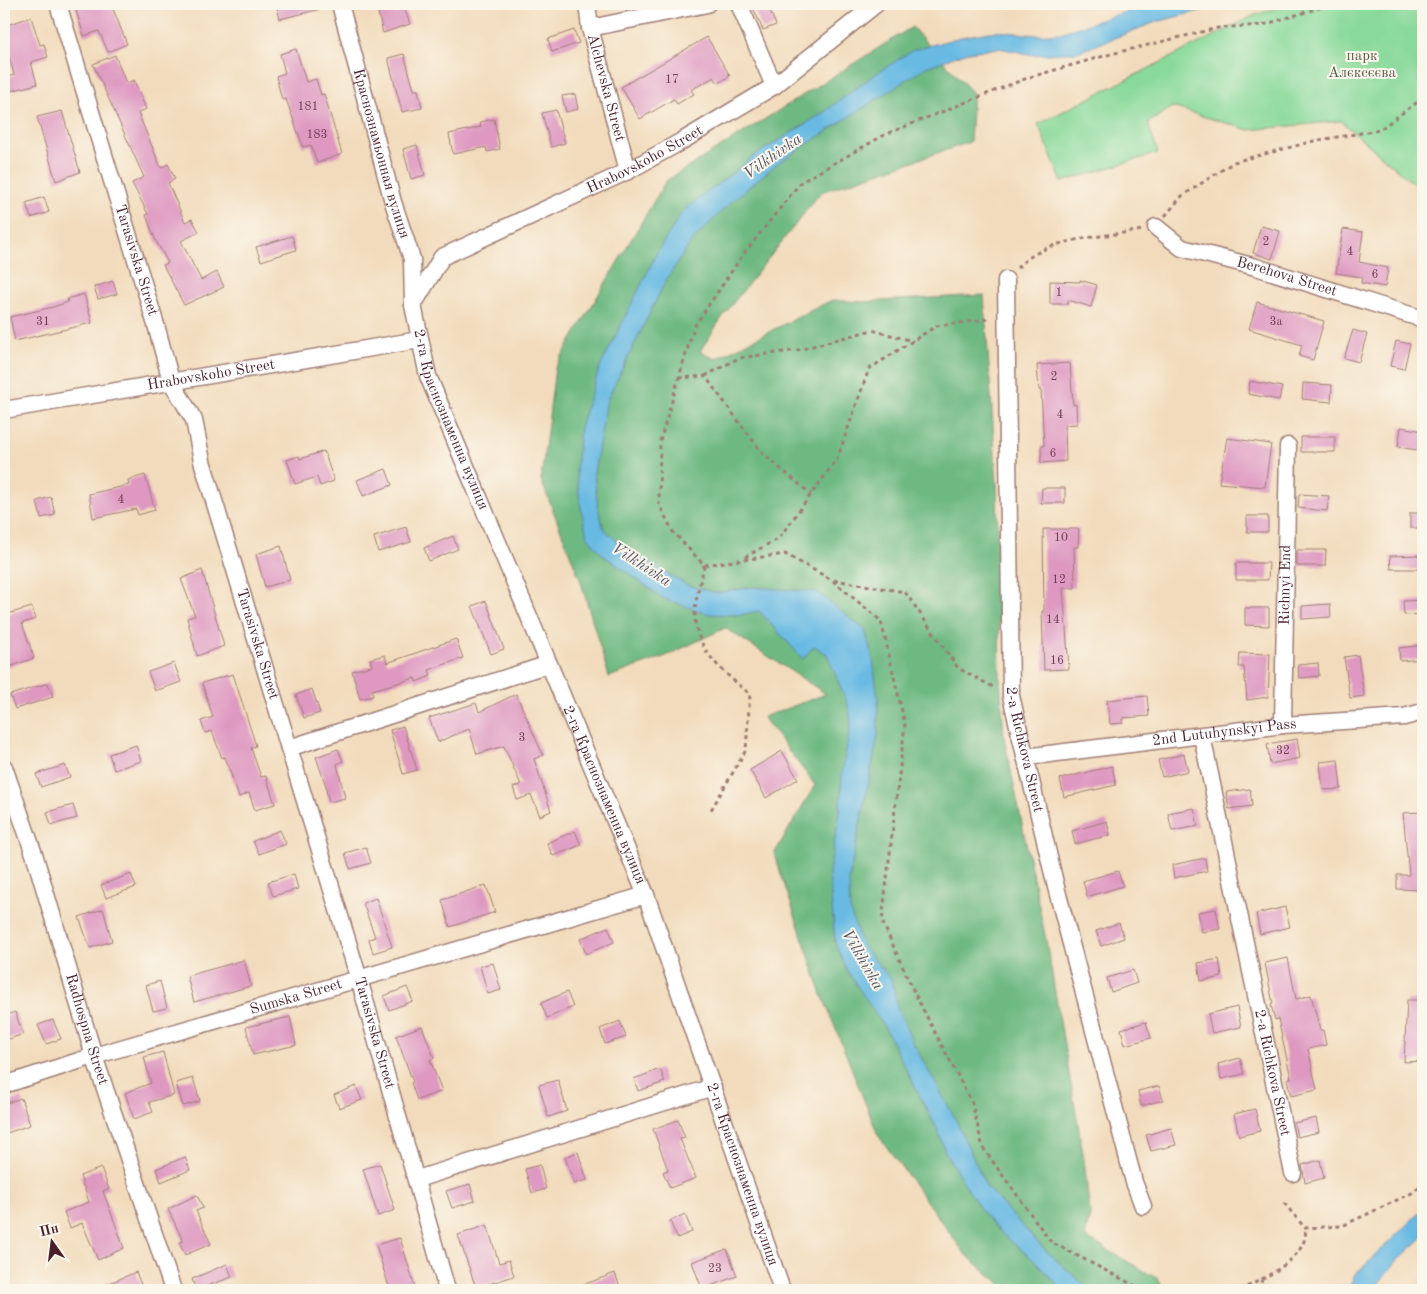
<svg xmlns="http://www.w3.org/2000/svg" width="1427" height="1294" font-family="'Old Standard TT',serif">
<style>
.green{fill:#88d99a;stroke:#697c62}
.forest{fill:#6eb982;stroke:#5c6c56}
.water{fill:#67bae3;stroke:#586c87}
.building{fill:#de98c1}
.lines{fill:none;stroke-linecap:round;stroke-linejoin:round}
.minor-casing{stroke:#9e7d74;stroke-width:19}
.path{stroke:#9e7d74;stroke-width:3;stroke-dasharray:4 4;stroke-linecap:butt}
.minor{stroke:#fff;stroke-width:16}
.labels{text-anchor:middle;dominant-baseline:central;stroke-width:4;stroke-linejoin:round;paint-order:stroke}
.number-label{font-size:12px;fill:#6f3d50}
.park-label{font-size:15px;fill:#5d574c;stroke:#fbf7ec}
.street-label{font-size:15px;fill:#4a1f2b;stroke:#fbf7ec}
.water-label{font-size:16px;font-style:italic;fill:#54556b;stroke:#fbf7ec}
</style>
<rect width="100%" height="100%" fill="#fbf7ec"/>
<filter id="ink" filterUnits="userSpaceOnUse"><feTurbulence type="fractalNoise" baseFrequency=".02" numOctaves="2"/><feDisplacementMap in="SourceGraphic" scale="10" xChannelSelector="R" yChannelSelector="G"/><feConvolveMatrix kernelMatrix="1 2 1 2 8 2 1 2 1" color-interpolation-filters="sRGB"/></filter>
<filter id="wash" filterUnits="userSpaceOnUse"><feTurbulence type="fractalNoise" baseFrequency=".0096" numOctaves="4" result="noise"/><feDisplacementMap in="SourceGraphic" scale="20" xChannelSelector="R" yChannelSelector="G"/><feGaussianBlur stdDeviation="1.12" result="paint"/><feColorMatrix in="noise" values="0 0 0 0 0 0 0 0 0 0 0 0 0 0 0 0 0 1.4 0 .05"/><feComposite in="paint" operator="in"/></filter>
<g filter="url(#wash)">
<rect width="100%" height="100%" fill="#f2dbbc"/>
<path class="green" d="M1290,4H1423V192L1341,121L1249,130L1172,107L1148,123L1158,153L1062,182L1038,124L1255,15Z"/>
<path class="forest" d="M912,27L973,93L970,142L821,192L723,316L700,351L715,359L832,300L861,302L984,295L997,483L1000,678L1004,737L1046,940L1084,1159L1090,1215L1085,1237L1158,1279L1165,1290H1008L965,1254L878,1135L821,992L774,854L815,785L763,717L826,694L725,628L666,656L609,677L580,579L541,480L555,368L666,181Z"/>
<path class="water" d="M1150,4H1227L1156,22L1078,52L1034,55L999,48L968,52L926,67L778,163L731,202L691,242L665,282L607,400L594,473L598,508L604,529L627,550L687,585L717,593L752,587L817,592L865,630L873,659L878,700V735L849,879L850,910L862,946L892,980L898,1009L912,1041L956,1120L987,1188L1044,1249L1090,1290H1063L1035,1261L1002,1234L982,1212L945,1152L938,1131L885,1028L846,969L835,943L829,872L840,812L842,773L851,723L849,708L827,654L814,646L803,659L759,611L740,615L709,614L664,599L603,555L587,536L581,509L576,470L580,427L599,369L657,253L682,212L757,154L820,115L874,75L913,50L961,37L996,31L1037,35L1060,33Z
M1423,1209V1237L1397,1261L1373,1290H1347L1355,1275Z"/>
<g id="blocks">
<path class="building" d="M74,4H111L127,44L108,52L99,31L84,36Z
M276,4H320L321,9L280,19Z
M376,4H403L410,24L383,33Z
M763,4H767L776,25L763,30L753,8Z
M31,17L40,45L44,44L48,57L31,62L37,84L7,92L4,78L14,75L4,37V26Z
M574,30L579,43L552,52L548,39Z
M707,37L730,76L718,83L714,77L691,90L694,94L677,104L674,99L640,119L621,87Z
M296,49L306,82L316,79L321,95L324,94L342,154L317,163L311,145L303,147L286,99L282,100L276,76L285,73L280,54Z
M404,54L414,90H418L422,108L402,112L388,58Z
M115,55L126,83L134,80L146,109L138,113L161,168L168,164L175,179L168,183L185,222L192,219L199,232L181,241L201,280L217,272L224,287L184,305L163,265L168,263L155,239L146,215L148,214L132,183L144,177L93,64Z
M575,94L578,109L566,112L562,96Z
M556,110L565,143L551,147L542,113Z
M62,111L80,172L56,181L37,117Z
M494,119L500,149L487,152L486,147L453,154L449,134L481,127L480,122Z
M417,145L425,175L411,179L403,149Z
M44,197L49,212L31,218L26,203Z
M1261,226L1280,231L1272,259L1253,253Z
M1343,229L1363,232L1359,262L1388,268L1385,287L1361,283L1362,277L1336,273Z
M292,236L296,250L261,261L256,247Z
M1080,280L1097,285L1091,307L1068,300V304H1050V281L1080,282Z
M113,281L117,294L98,299L94,287Z
M84,294L92,323L15,341L10,317L53,307L68,302L67,299Z
M1257,302L1324,321L1313,360L1299,356L1302,345L1249,329Z
M1353,330L1367,334L1359,362L1344,358Z
M1396,341L1410,344L1404,369L1390,366Z
M1070,363L1073,405L1076,404L1077,424L1065,425L1066,461L1041,463V446H1044L1041,390H1039L1037,365Z
M1250,381L1282,387L1279,400L1248,394Z
M1303,383L1332,385L1331,402L1302,399Z
M1401,427L1423,431V451L1398,447Z
M1301,437H1335V452H1301Z
M1227,438L1271,444L1265,487L1219,483Z
M324,451L334,481L320,486L317,477L295,484L287,460L299,456L300,459Z
M386,469L392,485L363,496L357,480Z
M145,475L155,510L138,515L136,509L93,518L89,494L129,485L128,480Z
M1042,488H1065V503H1041Z
M1299,494L1329,496L1327,511L1298,508Z
M51,497L55,515L41,518L37,501Z
M1410,513H1423V528H1410Z
M1247,516H1268V532H1247Z
M406,527L411,542L378,552L374,537Z
M1043,529H1079L1078,547H1074L1075,588H1063L1069,669L1044,670L1042,611H1044Z
M453,536L458,549L429,561L424,548Z
M281,546L290,580L265,587L256,554Z
M1297,550H1326L1325,566H1297Z
M1423,555V569H1391L1390,556Z
M1236,563H1269L1268,580H1236Z
M202,570L224,646L197,656L187,618L195,616L181,579Z
M1423,600V614L1404,615L1403,601Z
M486,601L504,649L491,654L472,606Z
M1330,604L1331,617L1302,619V606Z
M32,607L36,619L22,623L34,658L4,669V615Z
M1245,608H1269V626L1245,625Z
M456,639L463,658L429,670L431,676L416,682L415,678L372,690L373,696L360,699L352,671L372,666L370,659L385,655L387,663Z
M1423,645V659L1400,661L1399,648Z
M1240,653L1270,654L1268,697L1247,700L1244,667H1239Z
M1358,655L1364,696L1350,698L1344,657Z
M174,663L181,682L155,691L148,672Z
M1318,663L1319,676L1299,678L1298,665Z
M233,674L256,746L251,748L261,777L266,776L275,804L255,810L249,793L239,797L225,757L222,758L212,731L205,733L201,721L213,717L202,683Z
M48,683L53,697L15,709L10,695Z
M312,689L320,713L304,718L296,695Z
M516,694L543,755L534,759L551,811L540,816L531,795L517,800L513,787L521,785L504,746L477,754L469,729L438,742L429,718L476,703L479,712Z
M1147,696L1149,716L1123,718V723L1110,724L1107,700Z
M403,726L417,770L403,774L390,730Z
M1297,739L1300,758L1270,764L1267,744Z
M136,745L141,761L114,770L109,754Z
M338,749L343,761L337,764L345,798L329,802L326,789H327L316,757Z
M782,751L798,779L766,798L750,770Z
M1184,754L1188,771L1162,777L1158,760Z
M1338,760L1341,789L1323,790L1320,762Z
M65,765L70,777L41,787L36,774Z
M1112,766L1116,785L1064,797L1060,779Z
M1250,789L1252,806L1229,809L1226,792Z
M73,805L77,818L51,825L47,812Z
M1194,808L1198,826L1172,831L1168,813Z
M1423,812V890L1397,889V875H1409L1403,813Z
M1107,821L1110,835L1075,844L1072,831Z
M280,830L286,844L259,854L253,841Z
M575,831L581,845L553,856L547,843Z
M366,847L371,863L350,869L345,853Z
M1205,858L1207,871L1174,878L1172,865Z
M1118,871L1123,886L1087,897L1083,881Z
M131,874L136,887L106,898L101,885Z
M294,874L298,889L273,896L268,882Z
M486,885L495,912L450,927L442,900Z
M376,898L392,947L373,953L369,939L375,937L363,903Z
M1285,907L1290,927L1260,934L1256,914Z
M103,909L112,941L90,948L79,917Z
M1216,909L1220,929L1202,932L1198,912Z
M1119,923L1124,938L1101,946L1096,931Z
M608,927L614,942L586,954L580,939Z
M1288,958L1296,999L1311,995L1320,1030H1323L1326,1045L1308,1049L1317,1090L1291,1096L1287,1079L1291,1078L1278,1019L1275,1020L1271,1005L1273,1004L1265,963Z
M1219,959L1222,977L1201,981L1198,963Z
M244,960L251,986L194,1002L187,976Z
M493,963L501,990L488,994L480,966Z
M1133,970L1137,983L1111,992L1107,978Z
M160,981L167,1008L153,1011L146,985Z
M407,987L413,1001L389,1010L384,996Z
M567,992L573,1007L547,1018L541,1003Z
M1407,1000H1423V1061L1404,1062Z
M1237,1007L1241,1027L1212,1033L1208,1014Z
M15,1012L23,1034L4,1041V1016Z
M290,1017L296,1045L253,1055L246,1027Z
M53,1020L61,1039L46,1044L38,1025Z
M620,1021L626,1037L605,1044L600,1029Z
M1146,1022L1151,1038L1125,1045L1121,1029Z
M422,1026L434,1058L430,1060L442,1091L417,1100L411,1083L413,1082L396,1036Z
M163,1052L174,1095L149,1102L153,1112L134,1119L125,1093L151,1083L144,1057Z
M1240,1058L1244,1074L1221,1079L1218,1064Z
M660,1069L665,1082L638,1091L634,1079Z
M193,1078L200,1101L183,1106L176,1083Z
M558,1080L567,1111L548,1117L539,1085Z
M356,1086L362,1100L339,1108L334,1095Z
M1159,1086L1163,1100L1141,1106L1138,1091Z
M21,1098L30,1125L4,1134V1104Z
M1255,1109L1260,1131L1239,1136L1234,1114Z
M1316,1118L1319,1132L1297,1137L1294,1123Z
M678,1120L685,1138L680,1139L696,1178L670,1188L663,1172L668,1170L653,1129Z
M1171,1128L1176,1145L1151,1151L1146,1135Z
M578,1152L587,1180L574,1184L565,1157Z
M185,1157L190,1170L161,1182L156,1169Z
M1320,1160L1324,1178L1305,1183L1302,1165Z
M380,1164L395,1210L378,1216L363,1169Z
M540,1165L546,1189L532,1193L525,1169Z
M101,1168L109,1189L103,1191L124,1248L98,1260L82,1223L70,1228L64,1212L89,1202L80,1176Z
M470,1184L475,1201L452,1208L446,1191Z
M197,1195L203,1208L196,1211L211,1244L185,1255L179,1242L183,1241L168,1209Z
M685,1214L692,1232L677,1238L670,1221Z
M487,1225L499,1263L509,1260L514,1276L476,1288L458,1235Z
M400,1238L416,1290H390L376,1245Z
M727,1249L737,1276L702,1289L692,1262Z
M227,1264L232,1277L196,1290L192,1279Z
M136,1272L142,1287L133,1290H93Z
M615,1273L621,1290H572V1289Z"/>
</g>
</g>
<g filter="url(#ink)">
<use href="#blocks" fill-opacity="0" stroke="#9e7d74" stroke-width="1"/>
<g class="lines">
<defs>
<g id="minor">
<path id="s1" d="M58,4L156,325L171,381L194,420L202,461L359,979L447,1290"/>
<path id="s2" d="M340,4L393,202L412,259L413,305L428,376L646,895L782,1290"/>
<path id="s3" d="M587,4L590,28L628,171"/>
<path d="M739,4L774,86"/>
<path d="M590,28L707,4"/>
<path id="s4" d="M1156,227L1182,248L1256,267L1423,319"/>
<path id="s5" d="M1006,280L1011,696L1056,887L1134,1182L1143,1206"/>
<path id="s6" d="M413,305L442,257L628,171L682,141L774,86L876,4"/>
<path id="s7" d="M4,410L419,340"/>
<path id="s8" d="M1283,725L1288,446"/>
<path id="s9" d="M1202,736L1293,1173"/>
<path d="M289,748L549,664"/>
<path id="s10" d="M1025,757L1283,725L1404,717L1423,712"/>
<path id="s11" d="M4,767L35,857L94,1056L173,1290"/>
<path id="s12" d="M4,1085L94,1056L646,895"/>
<path d="M417,1179L713,1087"/>
</g>
</defs>
<use href="#minor" class="minor-casing"/>
<path class="path" d="M1165,216L1182,196L1234,162L1314,141L1379,130L1423,98
M1017,268C1047,236 1101,238 1142,230
M705,376L739,358L798,350L872,330L913,341
M679,378L705,376L763,454L811,494
M745,557L779,538L837,459L869,369L936,326L990,319
M704,565C701,581 695,598 695,614C694,649 725,674 750,694L746,750L711,810
M834,580L905,592L958,668L995,688
M1284,1203L1305,1228L1342,1226L1412,1193L1423,1184
M1143,1290L1051,1242L983,1148L972,1103L915,994L882,921L905,724L881,621L832,580L785,554L704,565L673,532L659,504L660,441L694,327L742,256L801,182L886,134L1027,78L1111,54L1218,28L1263,25L1332,4
M1240,1290C1261,1280 1311,1257 1305,1228
M1258,1290L1262,1280"/>
<use href="#minor" class="minor"/>
</g>
</g>
<g class="labels">
<g class="number-label">
<text x="672" y="80">17</text>
<text x="308" y="107">181</text>
<text x="317" y="135">183</text>
<text x="1266" y="242">2</text>
<text x="1350" y="252">4</text>
<text x="1375" y="275">6</text>
<text x="1059" y="293">1</text>
<text x="43" y="322">31</text>
<text x="1276" y="322">3а</text>
<text x="1054" y="377">2</text>
<text x="1060" y="415">4</text>
<text x="1053" y="454">6</text>
<text x="121" y="500">4</text>
<text x="1061" y="538">10</text>
<text x="1059" y="580">12</text>
<text x="1053" y="620">14</text>
<text x="1057" y="661">16</text>
<text x="522" y="738">3</text>
<text x="1283" y="751">32</text>
<text x="715" y="1269">23</text>
</g>
<g class="park-label">
<text x="1362" y="56">парк<tspan x="1362" dy="17">Алєксєєва</tspan></text>
</g>
<g class="street-label">
<text stroke="none"><textPath href="#s3" startOffset="86">Alchevska Street</textPath></text>
<text stroke="none"><textPath href="#s2" startOffset="155">Краснознамьонная вулиця</textPath></text>
<text stroke="none"><textPath href="#s6" startOffset="281">Hrabovskoho Street</textPath></text>
<text stroke="none"><textPath href="#s1" startOffset="268">Tarasivska Street</textPath></text>
<text stroke="none"><textPath href="#s4" startOffset="142">Berehova Street</textPath></text>
<text stroke="none"><textPath href="#s7" startOffset="210">Hrabovskoho Street</textPath></text>
<text stroke="none"><textPath href="#s2" startOffset="432">2-га Краснознаменна вулиця</textPath></text>
<text stroke="none"><textPath href="#s8" startOffset="140">Richnyi End</textPath></text>
<text stroke="none"><textPath href="#s1" startOffset="672">Tarasivska Street</textPath></text>
<text stroke="none"><textPath href="#s10" startOffset="201">2nd Lutuhynskyi Pass</textPath></text>
<text stroke="none"><textPath href="#s5" startOffset="471">2-a Richkova Street</textPath></text>
<text stroke="none"><textPath href="#s2" startOffset="838">2-га Краснознаменна вулиця</textPath></text>
<text stroke="none"><textPath href="#s12" startOffset="305">Sumska Street</textPath></text>
<text stroke="none"><textPath href="#s11" startOffset="275">Radhospna Street</textPath></text>
<text stroke="none"><textPath href="#s1" startOffset="1078">Tarasivska Street</textPath></text>
<text stroke="none"><textPath href="#s9" startOffset="344">2-a Richkova Street</textPath></text>
<text stroke="none"><textPath href="#s2" startOffset="1242">2-га Краснознаменна вулиця</textPath></text>
</g>
<g class="water-label">
<text transform="translate(773 157) rotate(-35)">Vilkhivka</text>
<text transform="translate(641 565) rotate(33)">Vilkhivka</text>
<text transform="translate(862 960) rotate(60)">Vilkhivka</text>
</g>
</g>
<rect width="1427" height="1294" fill="none" stroke="#fbf7ec" stroke-width="20"/>
<g transform="translate(52 1242) rotate(346)" stroke="#fbf7ec" stroke-width="4" paint-order="stroke">
<path d="M0-4L9 19L0 12L-9 19Z" fill="#4a1f2b"/>
<text y="-8" font-size="14" font-weight="bold" text-anchor="middle" fill="#4a1f2b">Пн</text>
</g>
</svg>
